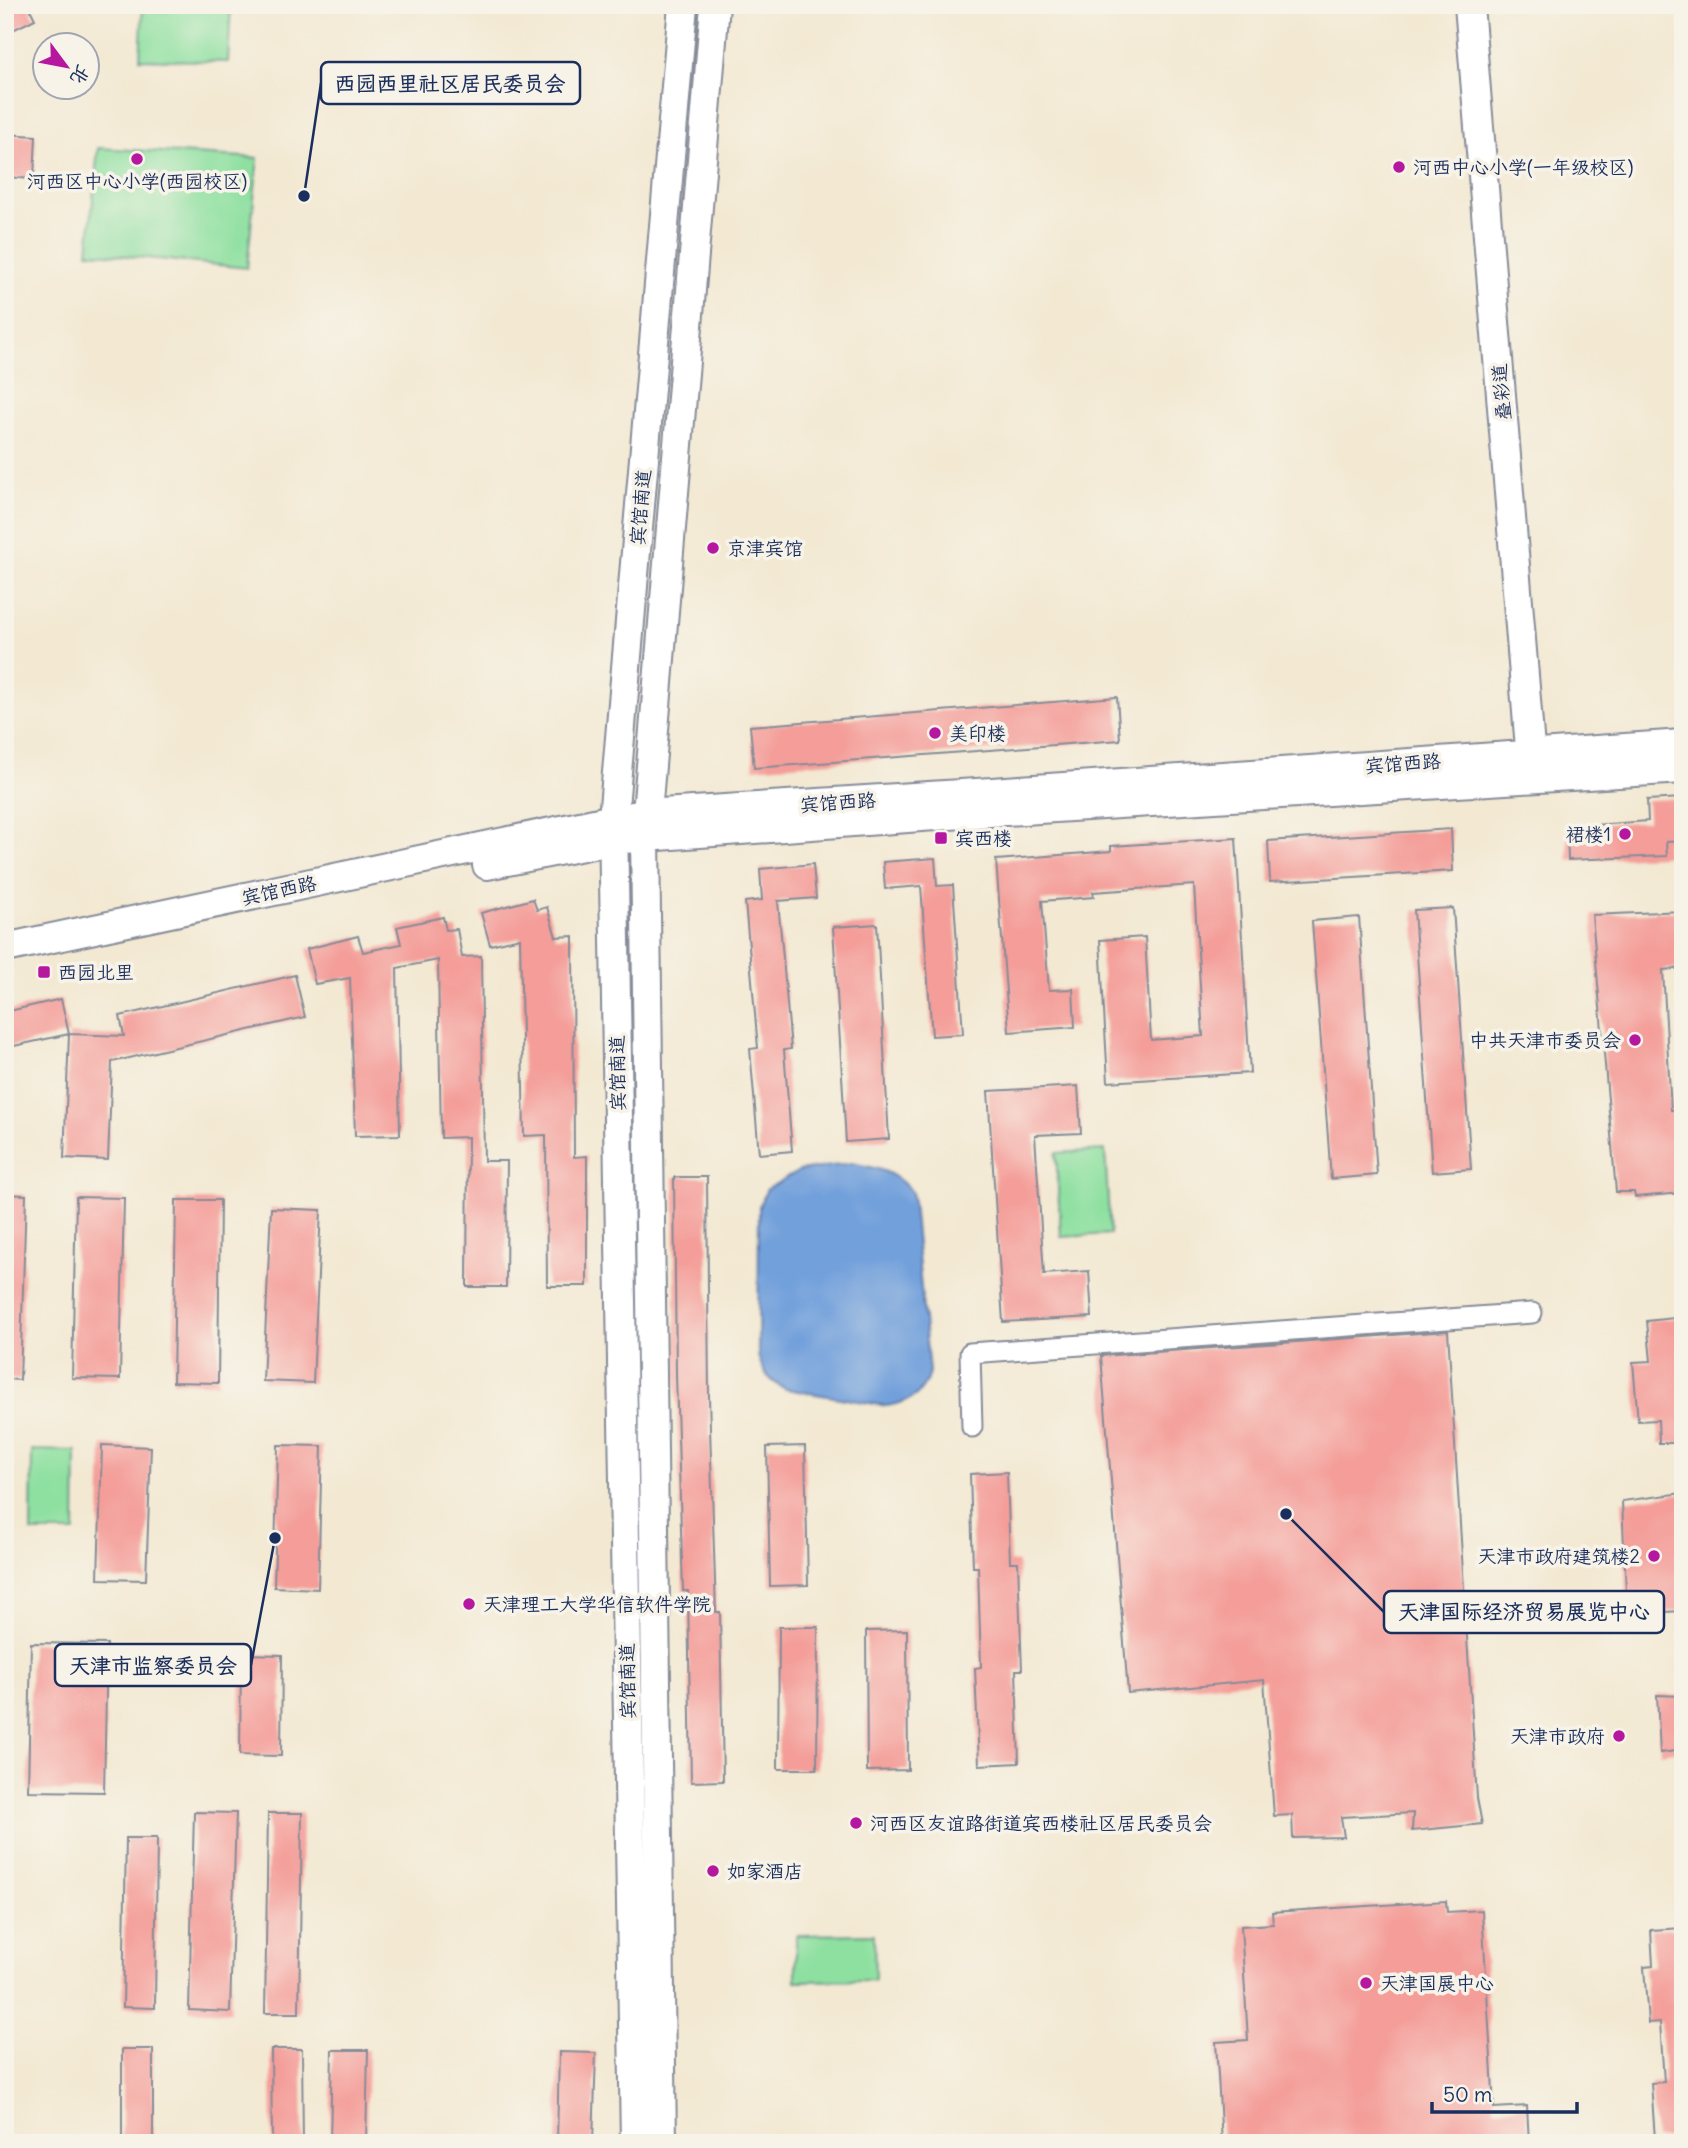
<svg xmlns="http://www.w3.org/2000/svg" width="1688" height="2148" font-family="Delius,'LXGW WenKai TC',sans-serif">
<style>
.green{fill:#8ee0a0;stroke:#54887f;stroke-width:2}
.water{fill:#72a0db;stroke:#46689c;stroke-width:2}
.building{fill:#f49d99}
.lines{fill:none;stroke-linecap:round;stroke-linejoin:round}
.street-casing{stroke:#878c98;stroke-width:23}
.secondary-casing{stroke:#878c98;stroke-width:32}
.street{stroke:#fff;stroke-width:19}
.secondary{stroke:#fff;stroke-width:28}
.poi-dot{fill:#b5179e;stroke:#f7f3e8;stroke-width:2.5}
.labels{text-anchor:middle;dominant-baseline:central;stroke-width:7;stroke-linejoin:round;paint-order:stroke}
.poi-label{font-size:19px;fill:#1b2f5e;stroke:#f7f3e8;text-anchor:start}
.street-label{font-size:19px;fill:#1b2f5e;stroke:#f7f3e8}
.leader{fill:none;stroke:#1b2f5e;stroke-width:2.5}
.callout-dot{fill:#1b2f5e;stroke:#f7f3e8;stroke-width:2.5}
.callout{fill:#f7f3e8;stroke:#1b2f5e;stroke-width:2.5}
.callout-label{font-size:21px;text-anchor:middle;font-weight:bold;fill:#1b2f5e}
</style>
<rect width="100%" height="100%" fill="#f7f3e8"/>
<filter id="ink" filterUnits="userSpaceOnUse"><feTurbulence type="fractalNoise" baseFrequency=".0143" numOctaves="2"/><feDisplacementMap in="SourceGraphic" scale="14" xChannelSelector="R" yChannelSelector="G"/><feConvolveMatrix kernelMatrix="1 2 1 2 8 2 1 2 1" color-interpolation-filters="sRGB"/></filter>
<filter id="wash" filterUnits="userSpaceOnUse"><feTurbulence type="fractalNoise" baseFrequency=".00686" numOctaves="4" result="noise"/><feDisplacementMap in="SourceGraphic" scale="28" xChannelSelector="R" yChannelSelector="G"/><feGaussianBlur stdDeviation="1.57" result="paint"/><feColorMatrix in="noise" values="0 0 0 0 0 0 0 0 0 0 0 0 0 0 0 0 0 1.4 0 .05"/><feComposite in="paint" operator="in"/></filter>
<g filter="url(#wash)">
<rect width="100%" height="100%" fill="#f3e9d3"/>
<path class="green" d="M143,5H231L228,62L140,59Z
M98,148L258,158L247,268L88,252Z
M1105,1150L1110,1234L1061,1237L1056,1153Z
M32,1450L76,1451L75,1532H31Z
M874,1934L875,1980L796,1981V1935Z"/>
<path class="water" d="M851,1163C877,1168 893,1170 912,1192L929,1372C924,1396 909,1402 887,1406L786,1389C769,1381 764,1374 758,1356L759,1206L767,1189L799,1171Z"/>
<g id="blocks">
<path class="building" d="M5,5H28L35,19L5,34Z
M5,134L36,136L34,179L5,177Z
M1117,697L1120,740L754,768L750,726Z
M1683,798V841L1666,842L1667,856L1568,860L1567,827L1648,821L1647,800Z
M1451,829L1453,871L1270,882L1268,841Z
M1236,838L1250,1073L1108,1082L1100,940L1145,937L1151,1040L1203,1036L1194,885L1093,892L1094,897L1042,901L1049,990L1073,989L1075,1027L1009,1032L996,860L1111,851V846Z
M935,858L937,886L953,885L963,1034L932,1036L921,886L885,889L883,862Z
M813,864L816,898L778,901L791,1049L784,1050L792,1151L759,1154L750,1049L758,1048L745,902L762,900L760,869Z
M533,899L537,910L547,907L556,937L573,936L574,1157L587,1156V1286H547L546,1135L524,1136L520,938L490,945L481,913Z
M1453,908L1471,1169L1432,1172L1414,910Z
M1683,911V968L1663,970L1671,1110H1683V1193L1635,1197L1634,1192H1616L1592,915Z
M443,917L446,930L457,929L462,957L481,956L484,1161H507L506,1287H467L468,1137L441,1138L438,960L397,968L400,1135L355,1136L350,978L315,984L307,949L358,936L363,952L401,944L397,927Z
M1359,917L1377,1175L1331,1179L1312,921Z
M877,924L889,1139L846,1142L833,927Z
M295,975L305,1017L112,1062L108,1160L64,1158L69,1034L124,1036L120,1016Z
M61,999L69,1034L5,1048V1012Z
M1078,1086L1081,1133L1035,1135L1044,1274L1089,1271L1092,1317L1003,1322L988,1091Z
M674,1177H707L709,1397L716,1612H720L723,1781L691,1782L688,1591H683L676,1375Z
M5,1194L26,1195L20,1380L5,1379Z
M76,1197L124,1198L120,1379L72,1378Z
M176,1200H220L218,1383L173,1382Z
M271,1208L321,1210L313,1383L263,1381Z
M1683,1317V1443H1659L1658,1420L1638,1421L1633,1362L1651,1361L1647,1321Z
M1448,1331L1477,1798L1482,1824L1412,1831L1413,1813L1341,1817L1344,1837L1293,1838L1292,1815L1274,1816L1264,1680L1128,1693L1101,1356Z
M102,1445L151,1447L146,1580L98,1579Z
M278,1445L322,1446L318,1589L274,1587Z
M805,1446L808,1585L770,1586L767,1447Z
M1007,1472L1010,1562H1018L1022,1670H1016L1019,1763L979,1765L975,1668L981,1667L978,1567H973L970,1474Z
M1683,1493V1611L1627,1614L1622,1501Z
M779,1627H818L817,1769H778Z
M907,1630L908,1770L867,1771L866,1631Z
M31,1643L107,1644L104,1792L28,1791Z
M241,1654L282,1655L281,1756L240,1755Z
M1657,1695L1683,1696V1750L1660,1753Z
M194,1812L236,1813L230,2012L189,2010Z
M268,1813H302L299,2013H265Z
M126,1838H157L155,2008L123,2007Z
M1446,1901L1447,1912L1482,1910L1494,2108L1527,2106L1529,2143H1222L1216,2042L1248,2040L1241,1926L1273,1924L1272,1912Z
M1683,1928V2137L1655,2139L1651,2083L1664,2082L1660,2022L1648,2023L1644,1967L1653,1966L1651,1930Z
M122,2049H153V2143H122Z
M271,2049H302L303,2143H272Z
M332,2050H368L366,2143H330Z
M559,2052L596,2053L593,2143H557Z"/>
</g>
</g>
<g filter="url(#ink)">
<use href="#blocks" fill-opacity="0" stroke="#878c98" stroke-width="2"/>
<g class="lines">
<defs>
<path id="street" d="M972,1427L970,1353L1532,1313"/>
<path id="secondary" d="M1469,5L1532,773
M487,865L613,840L645,837L990,812L1683,769
M5,948L613,819L645,814L992,792L1683,744
M635,2143L613,819L683,5
M662,2143L645,837L715,5"/>
</defs>
<use href="#street" class="street-casing"/>
<use href="#secondary" class="secondary-casing"/>
<use href="#street" class="street"/>
<use href="#secondary" class="secondary"/>
</g>
</g>
<g class="poi-dot">
<circle cx="137" cy="159" r="7"/>
<circle cx="1399" cy="167" r="7"/>
<circle cx="713" cy="548" r="7"/>
<circle cx="935" cy="733" r="7"/>
<circle cx="1625" cy="834" r="7"/>
<rect x="934" y="831" width="14" height="14" rx="3.5"/>
<rect x="37" y="965" width="14" height="14" rx="3.5"/>
<circle cx="1635" cy="1040" r="7"/>
<circle cx="1654" cy="1556" r="7"/>
<circle cx="469" cy="1604" r="7"/>
<circle cx="1619" cy="1736" r="7"/>
<circle cx="856" cy="1823" r="7"/>
<circle cx="713" cy="1871" r="7"/>
<circle cx="1366" cy="1983" r="7"/>
</g>
<g class="labels">
<g class="poi-label">
<text x="1413" y="167">河西中心小学(一年级校区)</text>
<text x="137" y="181" text-anchor="middle">河西区中心小学(西园校区)</text>
<text x="727" y="548">京津宾馆</text>
<text x="949" y="733">美印楼</text>
<text x="1611" y="834" text-anchor="end">裙楼1</text>
<text x="955" y="838">宾西楼</text>
<text x="58" y="972">西园北里</text>
<text x="1621" y="1040" text-anchor="end">中共天津市委员会</text>
<text x="1640" y="1556" text-anchor="end">天津市政府建筑楼2</text>
<text x="483" y="1604">天津理工大学华信软件学院</text>
<text x="1605" y="1736" text-anchor="end">天津市政府</text>
<text x="870" y="1823">河西区友谊路街道宾西楼社区居民委员会</text>
<text x="727" y="1871">如家酒店</text>
<text x="1380" y="1983">天津国展中心</text>
</g>
<g class="street-label">
<text transform="translate(1501 392) rotate(-95)">叠彩道</text>
<text transform="translate(640 507) rotate(-85)">宾馆南道</text>
<text transform="translate(1403 763) rotate(-4)">宾馆西路</text>
<text transform="translate(838 802) rotate(-4)">宾馆西路</text>
<text transform="translate(279 890) rotate(-12)">宾馆西路</text>
<text transform="translate(617 1073) rotate(-91)">宾馆南道</text>
<text transform="translate(627 1681) rotate(-91)">宾馆南道</text>
</g>
</g>
<path class="leader" d="M304 196L321 83M1286 1514L1384 1612M275 1538L251 1665"/>
<g class="callout-dot">
<circle cx="304" cy="196" r="7"/>
<circle cx="1286" cy="1514" r="7"/>
<circle cx="275" cy="1538" r="7"/>
</g>
<g class="callout">
<rect x="321" y="62" width="259" height="42" rx="7"/>
<rect x="1384" y="1591" width="280" height="42" rx="7"/>
<rect x="55" y="1644" width="196" height="42" rx="7"/>
</g>
<g class="callout-label">
<text x="450" y="91">西园西里社区居民委员会</text>
<text x="1524" y="1619">天津国际经济贸易展览中心</text>
<text x="153" y="1673">天津市监察委员会</text>
</g>
<rect width="1688" height="2148" fill="none" stroke="#f7f3e8" stroke-width="28"/>
<g transform="translate(66 66) rotate(122)"><circle r="33" fill="#f7f3e8" stroke="#9fa5b1" stroke-width="2"/>
<path d="M0-5L12 26L0 18L-12 26Z" fill="#b5179e"/>
<text y="-10" font-size="19" font-weight="bold" text-anchor="middle" fill="#1b2f5e">北</text>
</g>
<path d="M1432 2102v10h145v-10" fill="none" stroke="#1b2f5e" stroke-width="3.5"/>
<text x="1443" y="2102" font-size="21" fill="#1b2f5e" stroke="#f7f3e8" stroke-width="5" paint-order="stroke">50 m</text>
</svg>
